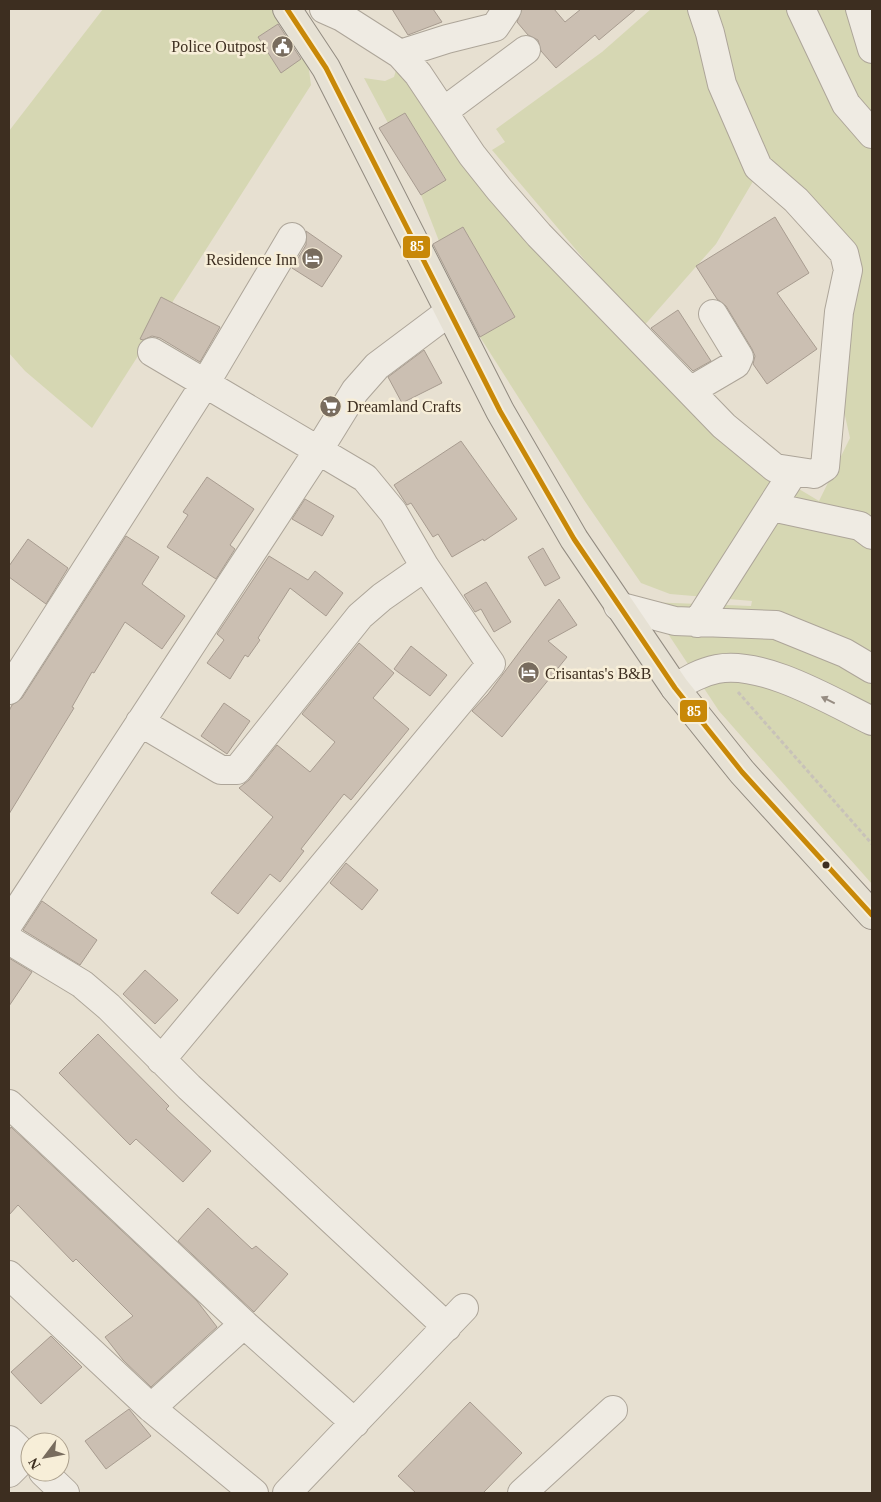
<svg xmlns="http://www.w3.org/2000/svg" width="881" height="1502" font-family="'Times New Roman',serif">
<style>
.green{fill:#d6d7b3}
.building{fill:#cbbfb2;stroke:#a89c90}
.lines{fill:none;stroke-linecap:round;stroke-linejoin:round}
.minor-casing{stroke:#ada599;stroke-width:30}
.major-casing{stroke:#928b80;stroke-width:30}
.path{stroke:#c8c2b9;stroke-width:3;stroke-dasharray:4 2.5;stroke-linecap:butt}
.minor{stroke:#efebe3;stroke-width:28}
.major{stroke:#e6e1d4;stroke-width:28}
.bus-1-casing{stroke:#f7eed8;stroke-width:9}
.bus-1{stroke:#c88808;stroke-width:5}
.oneway{fill:#968c82}
.bus-dot{fill:#3d2e20;stroke:#f7eed8;stroke-width:2}
.labels{text-anchor:middle;dominant-baseline:central;stroke-width:5;stroke-linejoin:round;paint-order:stroke}
.poi-label{font-size:16px;fill:#3d2e20;stroke:#f7eed8;text-anchor:end}
.line-badge{stroke:#f7eed8;stroke-width:2}
.badge-label{font-size:14px;text-anchor:middle;font-weight:bold;fill:#fff}
</style>
<rect width="100%" height="100%" fill="#e7e0d1"/>
<path class="green" d="M103,9H274L284,20L258,37L281,72L307,55L311,85L92,428L25,371L9,353V131Z
M651,9H872V884L719,711L647,602L751,606L752,601L670,594L641,583L584,500L480,337L515,317L463,227L439,241L421,195L446,179L405,113L388,123L364,78L385,81L394,77L399,59L490,188L774,474L819,501L850,438L833,363L839,261L765,161L716,244L642,328L492,150L505,142L496,129L602,52Z"/>
<path class="building" d="M392,9H433L442,22L408,35Z
M522,9H554L565,22L581,9H636L599,40L595,35L556,68L541,51L538,40L528,35L517,22Z
M278,24L301,59L281,73L258,37Z
M405,113L446,180L421,195L379,128Z
M775,217L809,273L777,293L817,349L767,384L753,364L755,356L752,349L726,306L717,299L696,266Z
M463,227L515,317L480,337L433,244Z
M306,231L342,256L322,287L292,268L306,245Z
M161,297L220,327L200,362L160,338L152,336L143,340L140,339Z
M678,310L711,361L693,371L651,328Z
M424,350L442,383L402,403L388,377Z
M461,441L517,519L484,541L483,539L452,557L438,534L433,537L411,503L407,505L394,485Z
M207,477L254,509L230,545L235,549L216,579L167,547L188,515L183,512Z
M305,499L334,516L322,536L292,519Z
M126,536L159,557L142,584L185,616L162,649L125,622L94,673L92,672L72,707L74,708L9,814V711L12,705L22,698Z
M28,539L68,568L46,604L9,577V566Z
M543,548L560,578L545,586L528,557Z
M269,556L308,580L315,571L343,593L326,616L290,588L258,638L260,640L248,657L245,655L230,679L207,663L224,640L217,634Z
M486,582L511,622L494,632L481,609L475,612L464,595Z
M559,599L577,625L548,641L567,657L502,737L472,711L488,694Z
M359,643L394,673L373,698L409,729L351,800L344,794L301,849L304,851L280,882L270,874L238,914L211,893L273,817L239,788L249,780L277,745L310,772L335,742L302,714Z
M411,646L447,675L430,696L394,669Z
M224,703L250,721L227,754L201,736Z
M346,863L378,890L362,910L330,883Z
M42,901L97,940L80,965L23,930Z
M9,958L32,972L9,1006Z
M145,970L178,1000L155,1024L123,994Z
M98,1034L169,1106L166,1109L211,1151L183,1182L136,1139L130,1145L59,1073Z
M11,1127L197,1301L217,1327L151,1387L123,1360L105,1337L133,1316L76,1259L73,1262L18,1205L9,1215V1130Z
M208,1208L252,1249L256,1246L288,1274L254,1312L178,1241Z
M51,1336L82,1367L41,1404L11,1372Z
M470,1402L522,1453L483,1493H416L398,1476Z
M129,1409L151,1436L106,1469L85,1441Z"/>
<g class="lines">
<defs>
<path id="minor" d="M324,9L342,17L400,54L418,74L472,155L499,189L539,235L724,426L775,468L814,474L825,467L839,312L848,270L844,253L796,200L758,167L722,84L710,33L702,9
M801,9L846,104L872,134
M860,9L872,49
M400,54L447,39L495,27L507,9
M444,111L526,50
M152,352L365,478L393,512L425,567L491,664L161,1060
M690,391L736,364L739,357L713,314
M772,507L860,526L872,535
M618,606L675,621L776,625L845,653L872,669
M697,623L794,471
M675,688C688,680 701,672 717,669C763,660 831,701 872,721
M9,690L206,382L292,237
M140,722L221,770H237L360,616L382,597L425,567
M9,923L318,451L355,391L377,366L449,312
M9,940L82,984L109,1007L189,1087L447,1327
M9,1104L244,1324L355,1423
M9,1275L151,1408L254,1493
M151,1408L244,1324
M9,1440L30,1460
M43,1472L65,1493
M9,1473L26,1456
M287,1493L464,1308
M522,1493L613,1410"/>
<path id="major" d="M287,9L326,68L500,411L574,539L675,688L742,772L872,915"/>
</defs>
<use href="#minor" class="minor-casing"/>
<use href="#major" class="major-casing"/>
<path class="path" d="M738,692L872,844"/>
<use href="#minor" class="minor"/>
<use href="#major" class="major"/>
<defs>
<path id="bus-1" d="M287,9L326,68L500,411L574,539L675,688L742,772L872,915"/>
</defs>
<use href="#bus-1" class="bus-1-casing"/>
<use href="#bus-1" class="bus-1"/>
</g>
<defs><path id="oneway-solid" d="M-6-.8H1V-3.2L6.5 0L1 3.2V.8H-6Z" transform="scale(1.25)"/></defs>
<use class="oneway" href="#oneway-solid" transform="translate(828 700) rotate(-154)"/>
<defs>
<symbol id="civic-disc" viewBox="-11 -11 22 22"><circle r="9.5" fill="#786c5e" stroke="#f7eed8"/><path d="M-.6-6.5H3V-4.5H.6V-3L4-1V1h2V6H-6V1h2V-1L-.6-3ZM-1.2 2.5V6h2.4V2.5Z" fill="#fff"/></symbol>
<symbol id="hotel-disc" viewBox="-11 -11 22 22"><circle r="9.5" fill="#786c5e" stroke="#f7eed8"/><path d="M-6-4.5h1.5V1H6V5H4.5V3h-9V5H-6ZM-4 0a1.8 1.8 0 1 1 3.6 0ZM.5 0V-2.5h3Q6-2.5 6 0Z" fill="#fff"/></symbol>
<symbol id="supermarket-disc" viewBox="-11 -11 22 22"><circle r="9.5" fill="#786c5e" stroke="#f7eed8"/><path d="M-6-5.5h2.5l.6 2H6L4.5 2H-2.5L-4.4-4H-6ZM-1.5 3.2a1.3 1.3 0 1 0 .1 0ZM3 3.2a1.3 1.3 0 1 0 .1 0Z" fill="#fff"/></symbol>
</defs>
<g fill-rule="evenodd">
<use href="#civic-disc" x="270" y="34" width="25" height="25"/>
<use href="#hotel-disc" x="300" y="246" width="25" height="25"/>
<use href="#supermarket-disc" x="318" y="394" width="25" height="25"/>
<use href="#hotel-disc" x="516" y="660" width="25" height="25"/>
</g>
<circle class="bus-dot" cx="826" cy="865" r="4.5"/>
<g class="labels">
<g class="poi-label">
<text x="266" y="46">Police Outpost</text>
<text x="297" y="259">Residence Inn</text>
<text x="347" y="406" text-anchor="start">Dreamland Crafts</text>
<text x="545" y="673" text-anchor="start">Crisantas's B&amp;B</text>
</g>
</g>
<g class="line-badge">
<rect x="402" y="235" width="29" height="24" rx="5" fill="#c88808"/>
<rect x="679" y="699" width="29" height="24" rx="5" fill="#c88808"/>
</g>
<g class="badge-label">
<text x="417" y="251">85</text>
<text x="694" y="716">85</text>
</g>
<rect width="881" height="1502" fill="none" stroke="#3d2e20" stroke-width="20"/>
<g transform="translate(45 1457) rotate(238)"><circle r="24" fill="#f7eed8" stroke="#ada18e"/>
<path d="M0-4L9 19L0 12L-9 19Z" fill="#786c5e"/>
<text y="-8" font-size="14" font-weight="bold" text-anchor="middle" fill="#3d2e20">N</text>
</g>
</svg>
